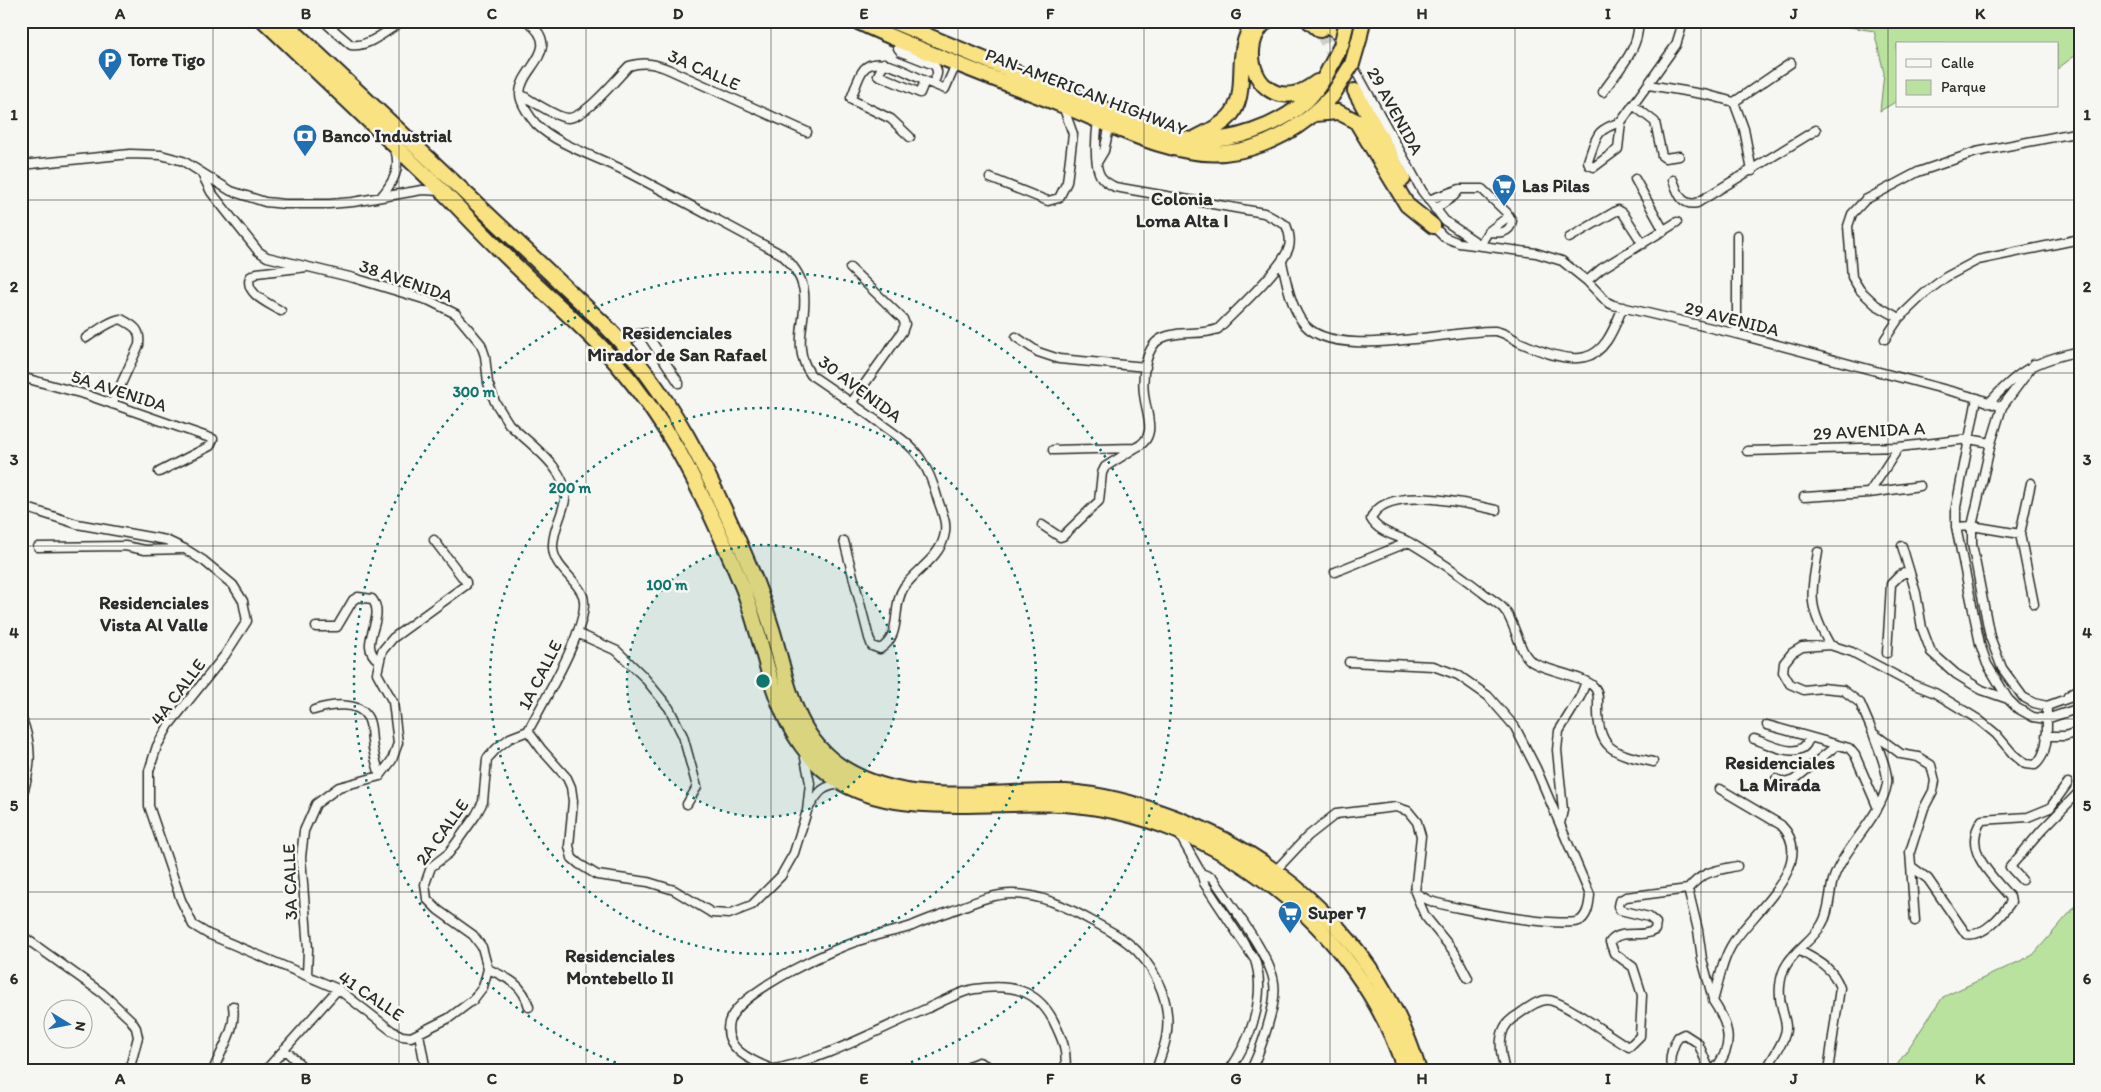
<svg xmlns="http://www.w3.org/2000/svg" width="2101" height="1092" font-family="Itim,sans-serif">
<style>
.green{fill:#b8e29e;stroke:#728664}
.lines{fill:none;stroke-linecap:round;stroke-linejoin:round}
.trunk-tunnel{stroke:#cdcdca;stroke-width:14;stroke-dasharray:14 7;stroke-linecap:butt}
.minor-casing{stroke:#2b2b2b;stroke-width:11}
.trunk-casing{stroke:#2b2b2b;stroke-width:18}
.minor{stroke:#f6f6f2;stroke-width:8}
.trunk{stroke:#f8e281;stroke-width:14}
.trunk-bridge-casing{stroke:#2b2b2b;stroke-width:18;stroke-linecap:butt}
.trunk-bridge{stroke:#f8e281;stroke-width:14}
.grid{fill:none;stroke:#2b2b2b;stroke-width:1;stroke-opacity:0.55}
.ring{fill:none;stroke:#0f766e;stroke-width:2.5;stroke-dasharray:2.5 5}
.labels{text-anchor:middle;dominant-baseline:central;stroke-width:5;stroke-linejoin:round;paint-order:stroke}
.poi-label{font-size:18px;font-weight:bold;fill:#2b2b2b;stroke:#f6f6f2;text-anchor:start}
.street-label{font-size:18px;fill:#2b2b2b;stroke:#f6f6f2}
.neighbourhood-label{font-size:19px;font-weight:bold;fill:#2b2b2b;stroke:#f6f6f2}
.centre{fill:#0f766e;stroke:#f6f6f2;stroke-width:2.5}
.ring-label{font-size:15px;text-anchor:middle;font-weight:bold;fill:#0f766e;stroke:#f6f6f2;stroke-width:5;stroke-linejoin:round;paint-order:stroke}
.neatline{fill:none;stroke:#2b2b2b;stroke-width:2}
.grid-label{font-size:16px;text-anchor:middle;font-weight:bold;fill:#2b2b2b}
</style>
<rect width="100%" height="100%" fill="#f6f6f2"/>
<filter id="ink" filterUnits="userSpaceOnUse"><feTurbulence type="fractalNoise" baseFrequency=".02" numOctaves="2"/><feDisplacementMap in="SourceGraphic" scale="10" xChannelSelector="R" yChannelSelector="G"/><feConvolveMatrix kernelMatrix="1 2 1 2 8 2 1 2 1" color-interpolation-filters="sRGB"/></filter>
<g filter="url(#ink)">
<path class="green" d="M1813,21H2080V52L2057,69V44H1897V101L1880,111L1884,73L1874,31Z
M2080,901V1071H1893L1943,997L2033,955Z"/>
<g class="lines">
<path class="trunk-tunnel" d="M1320,30L1355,91"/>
<defs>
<path id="minor" d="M527,21C565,50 520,67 520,94C520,103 530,117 536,124C556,144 597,157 623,170C676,197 728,226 781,254C831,297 781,333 811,375C833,390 855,405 877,421C892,432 910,443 920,458C929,471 934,485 938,500C942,512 948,524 944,537C939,558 916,570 904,587C891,606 903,636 880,649L872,646L869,638L844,541
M328,25L351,45C369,48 388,29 403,21
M1332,28L1422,191L1445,221L1479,244
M900,41L898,48L901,52L934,65C940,72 936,77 933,84
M884,63L878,75L920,93L925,81L945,89L953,71L960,64
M1649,85L1708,95L1734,102L1791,63
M1603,92C1617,71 1641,48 1638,21
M520,94C531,100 557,118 568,118C585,118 617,78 629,66C644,61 656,64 670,70L807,132
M1734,102L1744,129L1752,171
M1633,105L1655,122L1662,156L1665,158L1679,156
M1621,122C1595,130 1597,136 1588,161L1589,165L1594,167L1618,149L1621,122L1676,45L1681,29L1679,21
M910,137L891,119L852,100L851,98C855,90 858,76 864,69C878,54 910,74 925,81
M1098,161L1104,151L1110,124
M21,165L130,154L161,155L183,161L231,191L265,202L285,204H329L353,202L422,190L441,191
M202,174L211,192L258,251L267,257L354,278L430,301L456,314L481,344L485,356L488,383L495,402L509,424C528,443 570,470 565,500C562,516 552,532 553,548C554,568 577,579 583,596C592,622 542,704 528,731
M990,178L1048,201L1059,198L1067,182L1073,134L1063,106
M1635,179L1664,231
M1673,180C1678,193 1681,206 1697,203L1816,130
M381,197C394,181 401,169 395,149
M1428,200L1460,189H1482L1507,213L1512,221C1510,234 1499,233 1488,232
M1435,209L1454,196L1460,189
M1433,226L1444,237L1459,243L1536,253L1562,261L1587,281L1607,302L1613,305L1737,334L1977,398L2002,407
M1569,238L1618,210L1623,213L1643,244
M1480,245L1488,232L1509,216
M1282,262C1286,280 1290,303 1301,320C1328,364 1450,329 1495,331C1504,332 1512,338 1519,342C1537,350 1566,362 1585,357C1607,352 1615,325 1623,307
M850,268L903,319L905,324L902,332L851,403
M1587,281L1601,269L1677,222
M281,311C270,304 244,294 250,277L257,273L307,267
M1899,318L1876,305L1860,290L1852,277L1848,226L1852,214L1865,200L1918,172L1976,152L2080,132
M1737,334V235
M1016,337L1038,352L1059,359L1146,367
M86,338C97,331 109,321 121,319C134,326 141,329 139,345L112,404
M1885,339L1899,318L1925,293L1946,277L1978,260L2080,239
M622,343L638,334L646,333L679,383
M2034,364L2002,407L1991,443L1972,526V544L1990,637L2002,668L2023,697L2034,703L2047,706L2080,694
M21,377L87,395L213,439L210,446L159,472
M1977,398L1956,507V527L1980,644L1987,664L2008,699L2017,708L2033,717L2046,719L2080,708
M1989,403C2020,369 2035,361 2080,351
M1053,450L1135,448C1159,437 1146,414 1144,394C1142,377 1145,346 1162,338C1178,330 1200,336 1218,329C1236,310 1282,269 1289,247C1291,239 1289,232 1286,225L1264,213L1115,187C1111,185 1105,182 1102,178C1093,168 1096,134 1098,120
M1747,451L1899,447L1969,439L1991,443
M2031,483L2020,534L2034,604
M1869,493L1899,447
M1804,497L1869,493L1920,486
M21,506L77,524L166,540L185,549L204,561L233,585L243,601L247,621L225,655L169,725L157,746L149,771V806L181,900L193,925L208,934L338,989L392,1031L402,1036L411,1037L449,1018L473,1000L483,987L488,969L482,947L473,935L438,910L427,899L425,884L431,867L449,853L476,815L483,802L487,759L497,748L510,738L528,731
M1496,510C1469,504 1384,483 1371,519C1379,533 1396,535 1409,542C1434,557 1459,574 1482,592C1488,597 1497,602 1503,608C1517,623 1518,655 1534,663C1548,671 1586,677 1594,687C1599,692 1598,700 1598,705C1597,751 1614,753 1653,762
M1042,525L1060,537L1063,536L1099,501L1102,473L1105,467L1135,448
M1956,527L1972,526L2020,534
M1902,546L1916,593L1922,628L1931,652L1956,674L1982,690L2008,699
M38,547L125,546L145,550L183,549
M1818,552C1811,595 1807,605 1830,645
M1335,572L1409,542
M316,627H337L353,600L358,597L372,599C388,619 355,644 379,661
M577,633L617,651L643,676L669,708L683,736L697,787L687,804
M1887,653L1891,584L1900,575L1909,571
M1349,662L1433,666L1458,675L1488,696L1515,727L1536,768L1590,895C1589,904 1588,914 1581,920C1567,930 1447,908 1428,900C1424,898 1419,895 1415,892
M2068,696L2080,688
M314,710C330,705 359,700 368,718C372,726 371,733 372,741C373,753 377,764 380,776
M21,717C33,745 32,769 21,798
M1767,725L1849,748L1855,755L1877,806
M528,731L542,750L567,778L571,787L573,801L569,846L572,858L579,864L597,875L648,882L674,890L712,913L729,914L752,905L781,876L794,853L807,811L810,783L804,753
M2046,736H2065L2080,731
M1754,739C1770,744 1802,763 1809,738
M1776,779L1785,783L1794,780L1837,745
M808,809C819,792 821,786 842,784
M1560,824L1563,810L1557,750L1559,731L1580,697L1586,682
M1179,834L1201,873L1204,883L1255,960C1267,997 1250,1041 1229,1071
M1912,867L1928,879L1966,934C1983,938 2002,915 2011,902L2010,897C1992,876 1961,849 1982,820L2028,817L2050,808L2068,783
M1276,870L1308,836L1336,814L1396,807L1408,811L1417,822L1421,836L1415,892L1425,916L1455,953L1468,978
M1201,873L1213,878C1229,903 1271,956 1274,983C1276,998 1271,1014 1267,1028C1262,1043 1258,1057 1250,1071
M2022,880L2010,867L2042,830L2080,791
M1688,889L1698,930L1702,959L1713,999
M1915,921L1910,852L1924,808L1933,791L1935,781L1931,765L1918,757L1901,754L1873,733L1860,703L1843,690L1822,688L1804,690L1790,684L1783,672L1784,663L1792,653L1802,647L1830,645L1852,652L1912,684L1935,693L1958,707L1979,720L1996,734L2013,754L2025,764L2035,765C2051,752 2046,725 2047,706
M21,924L23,935
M21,935L102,993L131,1020L136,1028L138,1037L129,1071
M1800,951C1818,961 1833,967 1840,988L1828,1071
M488,969C508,978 523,984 529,1007
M307,975L308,949L301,857L304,831L316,804L339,787L380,776L392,760L398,743L393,702L377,673L382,651L393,638L466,585V582L434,540
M419,1034L426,1071
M284,1049L307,1071
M1784,1069V1071
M770,1070C824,1060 875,1031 926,1009C940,1003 960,991 975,989C1009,984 1036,988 1053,1020C1062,1038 1068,1051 1065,1071
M774,1070C755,1062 722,1050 729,1022C738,991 837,946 868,938C883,933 898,931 912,926C925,920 938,916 951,911C971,904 990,894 1012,894C1040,894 1067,907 1090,920C1107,929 1124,938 1137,951C1159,974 1172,1007 1166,1038C1164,1049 1159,1060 1156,1071
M213,1071C221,1049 237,1030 233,1006
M265,1071L338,989
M967,1071L971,1065L979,1062L989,1067L991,1071
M1505,1071C1500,1053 1496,1030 1513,1018C1523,1012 1534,1001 1546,1000C1561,998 1611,1038 1629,1047L1640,1036L1642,995L1633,967L1614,953L1610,942C1621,928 1641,939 1655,930L1656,923L1649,917L1620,910L1618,906L1619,901L1626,897L1688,889C1703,871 1714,871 1737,866
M1672,1071C1668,1060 1673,1046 1678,1037L1684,1034L1698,1043L1710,1071
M1713,1071C1735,1047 1730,1026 1713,1001C1719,982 1722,960 1733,943C1752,913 1819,863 1781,825L1720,789
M1765,1071C1771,1060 1787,1039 1786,1027C1786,1021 1783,1014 1782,1008C1778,995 1779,976 1787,964C1795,950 1814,939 1822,924C1830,911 1829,894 1833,880C1844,847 1881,817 1887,784C1889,771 1877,746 1873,733"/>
<path id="trunk" d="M264,21C322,77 381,132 439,188C462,211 485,236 509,259C544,294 585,327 617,364C640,391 661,421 679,452C703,495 724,542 743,588C770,657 772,741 842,783C902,818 997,800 1064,804C1214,814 1360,927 1405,1071
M283,21L604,324C670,390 712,478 748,563C758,586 766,609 773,632C788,684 795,739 845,769C911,809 993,790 1066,792C1103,794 1138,804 1173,817C1289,860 1383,951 1419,1071
M856,21C922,52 991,77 1059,104C1108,123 1171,158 1224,153C1266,149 1304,127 1332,96
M892,21L1155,130C1167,134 1179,139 1192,140C1231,143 1277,127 1306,101C1314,94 1319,85 1325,77
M1267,21C1238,43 1253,101 1293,94C1302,93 1310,87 1317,82
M1309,21L1320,30
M1326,21L1332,28
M1359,40L1363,21
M1355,91L1403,179
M1315,114L1338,112L1356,121L1407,205L1433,226
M1196,138C1207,132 1220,127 1229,117C1252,92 1230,54 1255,21"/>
</defs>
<use href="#minor" class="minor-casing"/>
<use href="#trunk" class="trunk-casing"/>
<use href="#minor" class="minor"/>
<use href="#trunk" class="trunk"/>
<defs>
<path id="trunk-bridge" d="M1325,77L1341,46L1347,21
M1332,96L1352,64L1359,40"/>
</defs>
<use href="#trunk-bridge" class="trunk-bridge-casing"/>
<use href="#trunk-bridge" class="trunk-bridge"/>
</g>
</g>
<path class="grid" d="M213,21V1071M399,21V1071M586,21V1071M771,21V1071M958,21V1071M1144,21V1071M1330,21V1071M1515,21V1071M1701,21V1071M1888,21V1071M21,200H2080M21,373H2080M21,546H2080M21,719H2080M21,892H2080"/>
<circle cx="763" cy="681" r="136" fill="#0f766e" fill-opacity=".12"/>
<g class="ring">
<circle cx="763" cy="681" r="136"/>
<circle cx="763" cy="681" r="273"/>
<path d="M637 1070A409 409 0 1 1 889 1070"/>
</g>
<defs>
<symbol id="parking-pin" viewBox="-11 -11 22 30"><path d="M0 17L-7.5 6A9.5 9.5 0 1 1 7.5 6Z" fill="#1f6fb2" stroke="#f6f6f2"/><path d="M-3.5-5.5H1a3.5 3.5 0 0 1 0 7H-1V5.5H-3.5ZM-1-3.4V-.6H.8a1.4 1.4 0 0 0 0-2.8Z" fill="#fff"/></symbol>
<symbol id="bank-pin" viewBox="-11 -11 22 30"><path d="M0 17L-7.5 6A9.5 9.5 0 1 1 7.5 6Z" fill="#1f6fb2" stroke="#f6f6f2"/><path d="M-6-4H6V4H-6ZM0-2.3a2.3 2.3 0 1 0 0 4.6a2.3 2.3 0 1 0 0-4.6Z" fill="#fff"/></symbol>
<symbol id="supermarket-pin" viewBox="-11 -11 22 30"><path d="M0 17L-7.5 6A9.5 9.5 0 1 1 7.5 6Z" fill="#1f6fb2" stroke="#f6f6f2"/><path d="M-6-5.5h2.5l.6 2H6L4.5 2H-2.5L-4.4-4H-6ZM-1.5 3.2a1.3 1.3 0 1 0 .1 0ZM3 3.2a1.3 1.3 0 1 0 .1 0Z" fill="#fff"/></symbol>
</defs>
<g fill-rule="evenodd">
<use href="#parking-pin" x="96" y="46" width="28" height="38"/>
<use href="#bank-pin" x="291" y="122" width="28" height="38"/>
<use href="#supermarket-pin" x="1490" y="172" width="28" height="38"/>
<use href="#supermarket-pin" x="1276" y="899" width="28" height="38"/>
</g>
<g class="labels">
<g class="poi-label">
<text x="128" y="60">Torre Tigo</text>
<text x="322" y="136">Banco Industrial</text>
<text x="1522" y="186">Las Pilas</text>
<text x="1308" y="913">Super 7</text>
</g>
<g class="street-label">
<text transform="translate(704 70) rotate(24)">3A CALLE</text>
<text transform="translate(1086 92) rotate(21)">PAN-AMERICAN HIGHWAY</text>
<text transform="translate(1395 111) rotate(61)">29 AVENIDA</text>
<text transform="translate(406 281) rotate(19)">38 AVENIDA</text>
<text transform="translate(1732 319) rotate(14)">29 AVENIDA</text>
<text transform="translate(860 389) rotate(37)">30 AVENIDA</text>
<text transform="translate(119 391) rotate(18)">5A AVENIDA</text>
<text transform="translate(1869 431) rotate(-3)">29 AVENIDA A</text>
<text transform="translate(540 675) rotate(-63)">1A CALLE</text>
<text transform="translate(178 692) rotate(-53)">4A CALLE</text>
<text transform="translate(442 832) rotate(-54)">2A CALLE</text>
<text transform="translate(290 882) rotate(-92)">3A CALLE</text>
<text transform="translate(371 996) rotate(34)">41 CALLE</text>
</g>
<g class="neighbourhood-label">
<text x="1182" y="198">Colonia<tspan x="1182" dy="22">Loma Alta I</tspan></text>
<text x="677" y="332">Residenciales<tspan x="677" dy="22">Mirador de San Rafael</tspan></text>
<text x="154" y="602">Residenciales<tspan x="154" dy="22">Vista Al Valle</tspan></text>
<text x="1780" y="762">Residenciales<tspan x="1780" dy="22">La Mirada</tspan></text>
<text x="620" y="955">Residenciales<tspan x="620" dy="22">Montebello II</tspan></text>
</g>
</g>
<circle cx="763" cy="681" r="8" class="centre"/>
<g class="ring-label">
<text x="474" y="397">300 m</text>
<text x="570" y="493">200 m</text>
<text x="667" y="590">100 m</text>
</g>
<rect width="2101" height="1092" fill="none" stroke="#f6f6f2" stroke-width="55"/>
<rect x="1896" y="42" width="162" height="65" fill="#f6f6f2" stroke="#a5a5a2"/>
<rect x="1906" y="59" width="25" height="8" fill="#f6f6f2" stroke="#a5a5a2"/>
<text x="1941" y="68" font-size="15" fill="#2b2b2b">Calle</text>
<rect x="1906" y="80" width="25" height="15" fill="#b8e29e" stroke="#a5a5a2"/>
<text x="1941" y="92" font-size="15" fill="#2b2b2b">Parque</text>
<g transform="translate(68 1024) rotate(100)"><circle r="24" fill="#f6f6f2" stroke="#a5a5a2"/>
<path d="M0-4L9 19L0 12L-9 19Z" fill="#1f6fb2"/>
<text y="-8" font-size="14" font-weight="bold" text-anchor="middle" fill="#2b2b2b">N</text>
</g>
<rect x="28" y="28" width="2046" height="1036" class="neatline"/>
<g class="grid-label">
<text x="120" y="19">A</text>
<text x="306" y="19">B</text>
<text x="492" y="19">C</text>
<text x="678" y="19">D</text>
<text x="864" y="19">E</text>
<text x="1050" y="19">F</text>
<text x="1236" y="19">G</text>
<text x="1422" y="19">H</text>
<text x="1608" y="19">I</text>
<text x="1794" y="19">J</text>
<text x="1980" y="19">K</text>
<text x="14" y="120">1</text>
<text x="2087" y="120">1</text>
<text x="14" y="292">2</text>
<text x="2087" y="292">2</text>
<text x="14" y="465">3</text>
<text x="2087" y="465">3</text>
<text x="14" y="638">4</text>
<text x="2087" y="638">4</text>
<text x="14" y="811">5</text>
<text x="2087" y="811">5</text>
<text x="14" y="984">6</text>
<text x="2087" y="984">6</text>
<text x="120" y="1084">A</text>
<text x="306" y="1084">B</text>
<text x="492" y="1084">C</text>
<text x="678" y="1084">D</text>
<text x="864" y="1084">E</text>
<text x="1050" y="1084">F</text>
<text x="1236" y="1084">G</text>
<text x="1422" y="1084">H</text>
<text x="1608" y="1084">I</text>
<text x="1794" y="1084">J</text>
<text x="1980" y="1084">K</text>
</g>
</svg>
